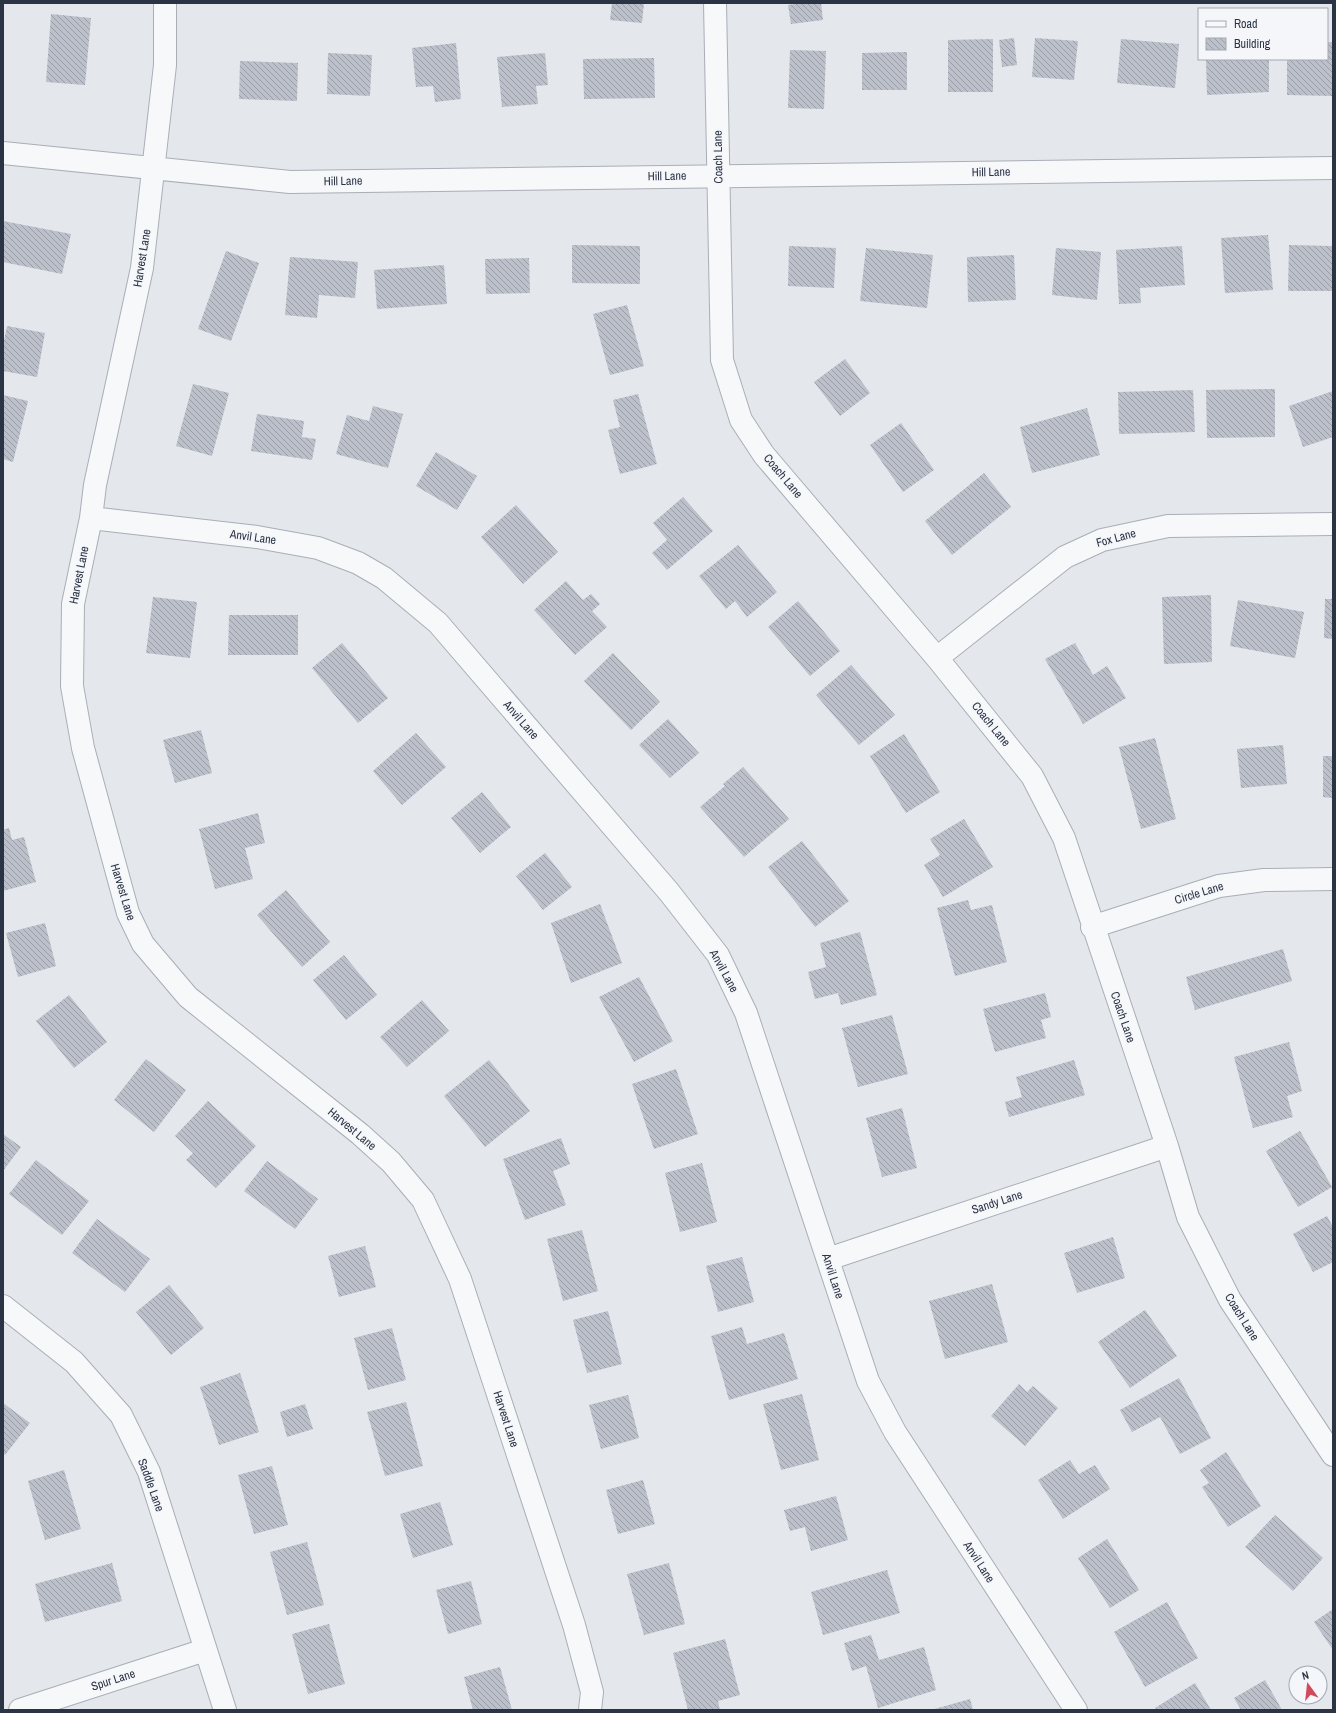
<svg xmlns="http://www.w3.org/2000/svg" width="1336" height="1713" font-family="'Archivo Narrow',sans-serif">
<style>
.building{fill:url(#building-back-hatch)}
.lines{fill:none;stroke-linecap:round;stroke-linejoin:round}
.street-casing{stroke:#a9aeb7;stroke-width:24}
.street{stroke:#f7f8fa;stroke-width:22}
.labels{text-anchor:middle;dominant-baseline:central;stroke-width:3;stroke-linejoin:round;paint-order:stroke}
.street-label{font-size:12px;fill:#2b3445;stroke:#f4f6f9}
</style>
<defs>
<pattern id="building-back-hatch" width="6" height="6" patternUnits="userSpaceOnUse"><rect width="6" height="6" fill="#bbc0ca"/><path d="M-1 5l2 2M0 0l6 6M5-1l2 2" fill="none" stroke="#989da6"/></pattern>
</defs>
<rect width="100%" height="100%" fill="#e4e7ec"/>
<path class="building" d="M612,3H644L642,23L610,20Z
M802,3H821L823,20L791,24L788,5Z
M51,14L91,18L85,85L46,82Z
M1014,38L1017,65L1002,67L999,40Z
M1035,38L1078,41L1074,80L1032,77Z
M993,39V92H948V40Z
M1121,39L1179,44L1175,88L1117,83Z
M1327,42H1333V96L1287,95V59H1327Z
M456,43L461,99L435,102L433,86L416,87L412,48Z
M790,50L826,51L824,109L788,108Z
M907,52V90H862V53Z
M328,53L372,55L370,96L327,94Z
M545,53L548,85L536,86L538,104L502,107L497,57Z
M654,58L655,98L584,99L583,59Z
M1206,59H1269V92L1207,95Z
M240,61L298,63L297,101L239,99Z
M3,221L71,234L62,274L3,262Z
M1268,235L1273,290L1225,293L1221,238Z
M572,245L640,246V284L572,283Z
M1289,245L1333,246V291H1288Z
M789,246L836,248L834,288L788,286Z
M1182,246L1185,285L1140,288L1141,303L1119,304L1116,250Z
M866,248L933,255L927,308L860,301Z
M1056,248L1101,252L1097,300L1052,295Z
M226,251L259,263L231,341L198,329Z
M1014,255L1016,300L968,302L967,257Z
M290,257L358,262L355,298L319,295L317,318L285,315Z
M529,258L530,293L486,294L485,259Z
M444,265L447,304L377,309L374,270Z
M627,305L644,366L610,375L593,314Z
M7,326L45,333L37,377L3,371V346Z
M845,359L870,393L840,416L814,382Z
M193,384L229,393L212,456L176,446Z
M1275,389V437L1207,438L1206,390Z
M1193,390L1195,432L1119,434L1118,392Z
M1333,391V437L1303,447L1289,406Z
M638,394L657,464L620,474L608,430L620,427L613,400Z
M3,395L28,401L13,462L3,459Z
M373,406L403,414L388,468L336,454L347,415L369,421Z
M1087,408L1100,455L1032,473L1020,427Z
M257,414L304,421L302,437L316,439L312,460L251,451Z
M901,423L934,470L903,492L870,445Z
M436,452L477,476L457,510L416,486Z
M984,473L1011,507L952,555L925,521Z
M683,497L713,531L667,570L652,553L667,540L653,523Z
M516,505L558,552L523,584L481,537Z
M738,545L777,592L747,617L735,601L726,609L699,576Z
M566,581L583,600L591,594L600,604L592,611L607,627L575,655L534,610Z
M1211,595L1212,662L1164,664L1162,597Z
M153,597L197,602L190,658L146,653Z
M1325,599H1333V639L1324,638Z
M1238,600L1304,612L1295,658L1230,646Z
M798,601L840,651L810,676L768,627Z
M229,615H298V655H228Z
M342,643L388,698L358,723L312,668Z
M1075,643L1093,675L1107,666L1126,698L1083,724L1045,659Z
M613,653L660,702L631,730L584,681Z
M851,665L895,715L859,745L816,695Z
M668,719L699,753L670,778L639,745Z
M201,730L212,773L175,783L163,740Z
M416,733L446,767L402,805L373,771Z
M904,734L940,792L906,813L870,756Z
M1155,738L1176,819L1141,829L1119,747Z
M1283,745L1287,784L1241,788L1237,749Z
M1323,756H1333V798L1323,797Z
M743,767L789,819L744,857L700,807L725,786L723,784Z
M482,792L511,827L480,853L451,818Z
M258,813L265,843L245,848L253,879L215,889L199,829Z
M964,819L993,867L943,897L924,865L940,855L930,839Z
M9,828L12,840L24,837L36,882L3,891V830Z
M802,841L849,901L815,927L768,867Z
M545,853L572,887L543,910L516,876Z
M286,890L330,942L302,967L257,915Z
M968,900L971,910L992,905L1007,962L955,976L937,908Z
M600,904L622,963L571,983L551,923Z
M45,923L56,966L18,977L6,933Z
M860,932L877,995L841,1005L838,993L815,999L808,972L826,967L820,943Z
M1283,949L1292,981L1195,1010L1186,977Z
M344,955L377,995L346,1020L313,980Z
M639,977L673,1041L634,1062L599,997Z
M1045,993L1051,1017L1041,1020L1046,1038L995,1052L983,1009Z
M69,995L107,1042L74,1068L36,1021Z
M422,1000L449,1031L407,1067L380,1037Z
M892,1015L908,1074L858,1087L842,1028Z
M1289,1042L1302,1091L1287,1096L1293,1117L1253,1128L1234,1057Z
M146,1059L186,1090L154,1132L114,1100Z
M489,1060L530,1111L485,1147L444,1096Z
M1074,1060L1085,1095L1009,1117L1005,1102L1022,1097L1016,1077Z
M676,1069L698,1134L654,1149L632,1084Z
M208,1101L256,1146L216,1188L186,1160L193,1153L175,1136Z
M902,1108L917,1168L882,1177L866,1118Z
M1300,1131L1332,1187L1298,1207L1266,1151Z
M3,1134L21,1147L3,1171Z
M561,1138L570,1164L553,1171L566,1205L525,1220L503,1159Z
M36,1160L89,1201L62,1235L9,1194Z
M267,1161L318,1199L295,1229L244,1191Z
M702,1163L717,1222L680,1232L665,1173Z
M1327,1216L1333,1227V1262L1313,1272L1293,1234Z
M97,1219L150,1259L125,1292L72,1253Z
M582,1230L598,1291L563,1301L547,1239Z
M1113,1237L1125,1278L1077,1293L1064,1253Z
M365,1246L376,1287L339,1297L328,1256Z
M742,1257L754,1302L718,1312L706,1266Z
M992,1284L1008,1342L945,1359L929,1301Z
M169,1285L204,1328L171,1355L136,1312Z
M1145,1310L1177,1356L1130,1388L1098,1342Z
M608,1311L622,1364L587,1373L573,1320Z
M742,1327L747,1344L784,1333L798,1379L729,1400L711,1336Z
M392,1328L406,1380L368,1390L354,1338Z
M240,1373L259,1432L219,1445L200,1387Z
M1179,1378L1211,1438L1180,1454L1160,1417L1132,1432L1120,1410Z
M1019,1384L1027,1392L1033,1386L1058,1408L1025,1446L991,1416Z
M802,1394L819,1460L781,1470L763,1404Z
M628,1395L639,1438L601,1449L589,1405Z
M406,1402L423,1466L385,1476L367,1412Z
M3,1403L30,1423L5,1455L3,1453Z
M305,1404L313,1429L287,1437L280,1412Z
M1226,1452L1261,1506L1228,1527L1202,1487L1209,1483L1200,1470Z
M1070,1460L1079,1474L1095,1465L1110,1489L1063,1519L1038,1480Z
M272,1466L288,1525L254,1534L238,1475Z
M64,1470L81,1529L45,1540L28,1481Z
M643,1480L655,1524L618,1534L606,1490Z
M836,1496L848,1540L811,1551L805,1527L790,1531L784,1510Z
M440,1502L453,1545L413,1558L400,1514Z
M1275,1515L1323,1558L1293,1591L1245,1547Z
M1107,1539L1139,1590L1110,1608L1078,1558Z
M307,1542L324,1605L287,1615L270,1552Z
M112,1563L122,1601L45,1622L35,1584Z
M669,1563L685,1624L644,1635L627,1574Z
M887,1570L900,1613L823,1635L811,1592Z
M471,1581L482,1624L448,1634L436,1590Z
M1167,1602L1198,1658L1145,1687L1114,1632Z
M1333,1609V1650L1314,1622Z
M329,1624L345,1684L308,1694L292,1634Z
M871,1635L879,1660L924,1647L936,1690L878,1708L866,1666L852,1671L844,1643Z
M725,1639L740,1695L718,1701L720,1710H688L673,1653Z
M500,1667L512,1710H473L464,1677Z
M1265,1680L1282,1710H1241L1234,1698Z
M1195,1683L1211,1710H1157L1155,1708Z
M970,1699L973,1710H931Z"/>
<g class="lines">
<defs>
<path id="street" d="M165,3V65L142,268L95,485L91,518L73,604L72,686L83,748L128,913L143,944L188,997L360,1134L391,1162L423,1200L460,1279L574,1625L592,1692L590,1710
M715,3L722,360L741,420L764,455L937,658L1032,776L1064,838L1167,1146L1188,1217L1230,1300L1333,1455
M3,153L290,182L1333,168
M91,518L257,537L318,548L358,563L384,578L438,623L669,892L718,955L746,1013L868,1381L895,1432L1076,1710
M937,658L1065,557L1102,540L1168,526L1333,524
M1092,927L1219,886L1264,880L1333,879
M828,1259L1167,1146
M3,1306L74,1362L121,1415L149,1472L225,1710
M20,1710L205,1650"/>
</defs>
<use href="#street" class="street-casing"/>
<use href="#street" class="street"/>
</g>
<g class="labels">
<g class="street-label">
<text transform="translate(718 157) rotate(-91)">Coach Lane</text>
<text transform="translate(991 172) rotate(-1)">Hill Lane</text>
<text transform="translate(667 176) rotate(-1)">Hill Lane</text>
<text transform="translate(343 181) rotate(-1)">Hill Lane</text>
<text transform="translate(142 258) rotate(-81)">Harvest Lane</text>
<text transform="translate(783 476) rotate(50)">Coach Lane</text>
<text transform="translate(253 537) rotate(8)">Anvil Lane</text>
<text transform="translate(1116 538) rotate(-15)">Fox Lane</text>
<text transform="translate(79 575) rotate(-79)">Harvest Lane</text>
<text transform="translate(521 720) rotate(49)">Anvil Lane</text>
<text transform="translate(991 724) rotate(51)">Coach Lane</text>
<text transform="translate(123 892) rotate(73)">Harvest Lane</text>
<text transform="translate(1199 893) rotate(-17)">Circle Lane</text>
<text transform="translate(724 971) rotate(61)">Anvil Lane</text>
<text transform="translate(1123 1017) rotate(71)">Coach Lane</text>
<text transform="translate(352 1129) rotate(40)">Harvest Lane</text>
<text transform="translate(997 1202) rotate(-18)">Sandy Lane</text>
<text transform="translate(833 1276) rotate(72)">Anvil Lane</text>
<text transform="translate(1242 1317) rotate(58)">Coach Lane</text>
<text transform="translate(506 1419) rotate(72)">Harvest Lane</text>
<text transform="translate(151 1485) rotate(70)">Saddle Lane</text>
<text transform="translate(979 1562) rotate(57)">Anvil Lane</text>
<text transform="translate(113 1680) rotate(-18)">Spur Lane</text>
</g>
</g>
<rect width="1336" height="1713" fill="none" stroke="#2b3445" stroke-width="8"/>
<rect x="1198" y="8" width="130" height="52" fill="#f4f6f9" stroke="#a4a8b1"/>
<rect x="1206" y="21" width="20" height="6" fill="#f7f8fa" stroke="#a4a8b1"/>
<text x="1234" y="28" font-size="12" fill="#2b3445">Road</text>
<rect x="1206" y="38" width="20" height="12" fill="url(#building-back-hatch)" stroke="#a4a8b1"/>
<text x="1234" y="48" font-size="12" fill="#2b3445">Building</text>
<g transform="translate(1308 1685) rotate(345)"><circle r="19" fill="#f4f6f9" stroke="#a4a8b1"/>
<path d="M0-3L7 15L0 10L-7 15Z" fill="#d1495b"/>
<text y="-6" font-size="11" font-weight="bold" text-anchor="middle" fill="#2b3445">N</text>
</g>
</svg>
